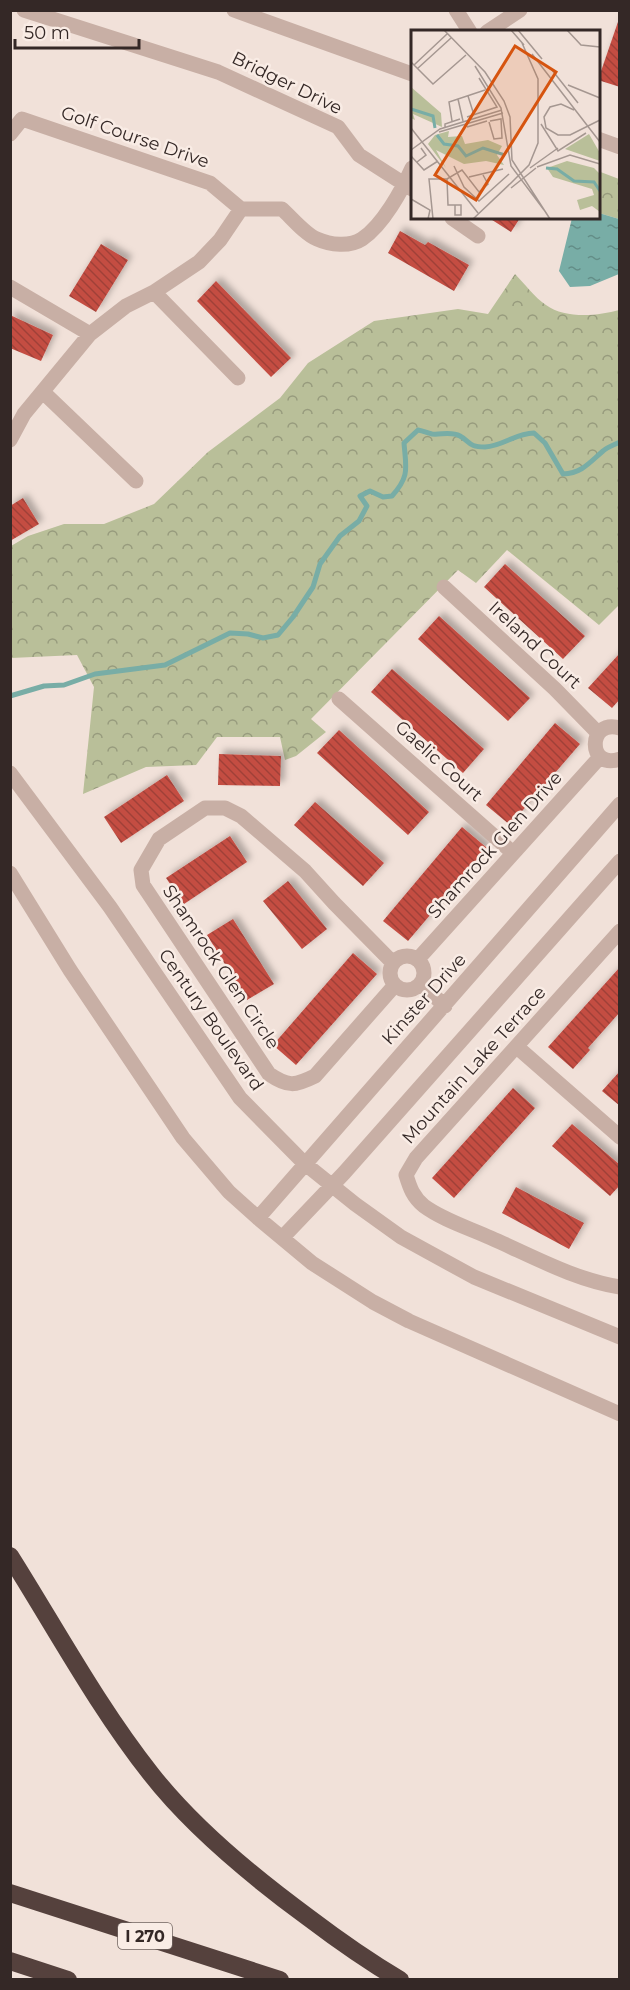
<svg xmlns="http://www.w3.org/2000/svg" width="630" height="1990" font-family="Montserrat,sans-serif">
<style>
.forest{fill:url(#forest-crowns)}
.water{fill:url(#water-ripples)}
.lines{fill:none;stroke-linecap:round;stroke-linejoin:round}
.stream{stroke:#78ada6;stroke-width:5}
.building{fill:url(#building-back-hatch);filter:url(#shadow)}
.minor{stroke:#c8afa5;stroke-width:15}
.highway{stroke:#55413d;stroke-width:18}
.labels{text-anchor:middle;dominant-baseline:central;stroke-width:5;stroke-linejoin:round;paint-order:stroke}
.shield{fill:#f9ece5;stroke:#6f635f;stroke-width:1.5}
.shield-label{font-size:16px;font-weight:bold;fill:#342826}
.street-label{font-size:18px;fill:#342826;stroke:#f9ece5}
.inset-river{fill:none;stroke:#78ada6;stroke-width:3}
.inset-road{fill:none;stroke:#a59791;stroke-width:1.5}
.view{fill:#d6540f;fill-opacity:0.15;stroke:#d6540f;stroke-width:3}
.inset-edge{fill:none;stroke:#342826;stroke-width:3}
</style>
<defs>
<pattern id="forest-crowns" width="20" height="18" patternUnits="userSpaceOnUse" patternTransform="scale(1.5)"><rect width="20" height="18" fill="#b9bf99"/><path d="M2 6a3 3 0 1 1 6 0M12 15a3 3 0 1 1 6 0" fill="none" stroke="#979b7d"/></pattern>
<pattern id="water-ripples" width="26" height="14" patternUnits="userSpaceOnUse" patternTransform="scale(1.5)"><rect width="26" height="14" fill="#78ada6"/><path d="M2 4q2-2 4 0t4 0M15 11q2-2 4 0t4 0" fill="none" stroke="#638d87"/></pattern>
<pattern id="building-back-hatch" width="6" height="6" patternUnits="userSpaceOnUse" patternTransform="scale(1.5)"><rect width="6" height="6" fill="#c44d43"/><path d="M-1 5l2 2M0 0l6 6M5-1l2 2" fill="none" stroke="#a04038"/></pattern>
<filter id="shadow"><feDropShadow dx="4.5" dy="-4.5" stdDeviation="3" flood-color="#0004"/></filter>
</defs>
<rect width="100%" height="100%" fill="#f1e1d9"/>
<path class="forest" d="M598,171L619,179V219L599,213Z
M515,274C525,284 534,297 546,305C565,319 598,316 619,310V605L599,625L507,550L476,583L458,570L311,719L326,732L296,756L285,760L280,737H217L196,765L146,767L83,794L94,687L77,655L11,658V546L28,536L64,524H104L154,504L208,452L280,398L308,363L374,321L458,309L488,314Z"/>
<path class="water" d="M599,213L619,219V274L590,286L570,287L559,271L572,218H598Z"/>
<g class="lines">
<path class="stream" d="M10,696L44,686L64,685L95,674L165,665L230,633L248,634L263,638L278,635L293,617L313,587L320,564L340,536L359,521L367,506L360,496L370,491L383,497L392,496C410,476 406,468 404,443L418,430C423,431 428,433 432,434C441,435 451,431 460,436C471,442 468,447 485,447C503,446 516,433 534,433L545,443L563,474C582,473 589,463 603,451C607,447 614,445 620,442"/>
</g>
<path class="building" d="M620,16V87L598,80Z
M489,218H520L511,232Z
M400,231L425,245L428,242L469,265L454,291L388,253Z
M101,244L128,260L96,312L69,296Z
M216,281L291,358L271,377L197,301Z
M10,315L53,335L41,361L10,348Z
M23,498L39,524L10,541V506Z
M505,564L585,636L563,659L484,587Z
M439,616L530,698L508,721L418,639Z
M620,653V699L612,708L588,688Z
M392,669L484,749L463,773L371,692Z
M555,723L580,744L510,825L486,805Z
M339,730L429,812L408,835L317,753Z
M219,754L281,756L280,786L218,785Z
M167,775L184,801L121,843L104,817Z
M315,802L384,863L363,886L294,825Z
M462,827L487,848L408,941L383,921Z
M230,836L247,862L184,904L166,878Z
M288,881L327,929L302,949L263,901Z
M233,919L274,984L247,1000L207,935Z
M353,953L377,974L296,1065L273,1045Z
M620,967V1012L588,1048L590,1050L573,1069L548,1047Z
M620,1071V1106L602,1091Z
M513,1088L535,1108L454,1198L432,1178Z
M572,1124L620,1165V1185L610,1196L552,1146Z
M516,1187L584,1223L569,1249L502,1213Z"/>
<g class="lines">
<path class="minor" d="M24,10L218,72L338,127L359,155L412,189
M234,10L412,74
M456,10L470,32
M487,32L520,10
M10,134L22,119L210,183L241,209H282C291,217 306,235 317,239C330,245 350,247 362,239C383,225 402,190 412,168
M598,139L620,147
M452,218L478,236
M10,287L90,334
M154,292L238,378
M43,392L136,481
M10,440L24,414L90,334L126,306L154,292L199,262L220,240L241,209
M444,587L555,689L598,733
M339,699L513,853
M620,728C587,718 587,771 620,759
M10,773L110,907L240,1098L304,1163L355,1204L401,1237L474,1277L620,1337
M10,873L70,970L183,1138L229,1192L258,1218L312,1263L373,1302L409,1321L620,1414
M620,931L416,1158L406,1175C410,1188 413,1197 424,1206C443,1220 469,1228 491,1238C532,1256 575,1280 620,1287
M390 973a17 17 0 1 1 34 0a17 17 0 1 1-34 0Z
M418,959L600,757
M393,963L334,903L305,871L241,816L225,808H205L159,839L141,870L143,885L269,1074C288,1087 295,1086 315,1076L395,985
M421,984L445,1006
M517,1047L620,1137
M258,1218L620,804
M282,1238L344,1173L620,861"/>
<path class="highway" d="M10,1556C56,1629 98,1707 151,1774C194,1829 253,1877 309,1918C338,1940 368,1961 400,1980
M10,1893L280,1980
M10,1961L68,1980"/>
</g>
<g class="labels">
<rect class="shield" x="118" y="1923" width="54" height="26" rx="4.5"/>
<g class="shield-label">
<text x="145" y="1936">I 270</text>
</g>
<g class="street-label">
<text transform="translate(287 83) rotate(26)">Bridger Drive</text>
<text transform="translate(135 137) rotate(19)">Golf Course Drive</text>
<text transform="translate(535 645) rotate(43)">Ireland Court</text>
<text transform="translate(439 761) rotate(42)">Gaelic Court</text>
<text transform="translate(495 845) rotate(-48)">Shamrock Glen Drive</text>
<text transform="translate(221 967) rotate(56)">Shamrock Glen Circle</text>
<text transform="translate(424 999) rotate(-48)">Kinster Drive</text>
<text transform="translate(211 1020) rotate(55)">Century Boulevard</text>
<text transform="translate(474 1065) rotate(-48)">Mountain Lake Terrace</text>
</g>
</g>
<g transform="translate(411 30)">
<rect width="189" height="189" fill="#f1e1d9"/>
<path d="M178,104L189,123V131L154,119Z" fill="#b9bf99"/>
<path d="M0,57L30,83L31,97L2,84L4,90L0,88ZM38,101L37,107L51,106L54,114L77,110L91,116L86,125L93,135L75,131L53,134L25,120L35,138L17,114L24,105ZM156,131L183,138L189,144V182L181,176L169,180L166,170L183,165L181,159L142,147L136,138Z" fill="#b9bf99"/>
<path class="inset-river" d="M0,79L22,86L24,98M26,105L33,114L47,116L55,126L72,118L94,125M135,138L146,139L163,151L183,152L189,161"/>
<path class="inset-road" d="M33,0L74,42L93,71L99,87L101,130L139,189M100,0L113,15M107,0L131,29M156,0L170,15L189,17M121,24L189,112M0,32L22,54L55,25M3,35L36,4M64,36L90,78L100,136L133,180M6,39L40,8M141,40L167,73M157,55L189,68M57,66L63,85M47,69L52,91M163,80L150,74L139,77L133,87L135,98L147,105H159L189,90M56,87L86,77L68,48M41,91L38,72L74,60M78,92L83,109L91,108L90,89L79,91M130,94L147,121L175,103M34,97V94L49,89M56,97L76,91M0,98L67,183M28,102L92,83M0,120L29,99L91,80M0,126L13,140L27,131M6,132L15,125L10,118M43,136L53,157L68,171L98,144M126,137L159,125L189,134M119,138L147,118M58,147L92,139M36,149L37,175H50V185H44V175M99,154L118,135L127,113V49L111,13M100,158L125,138M0,169L19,180L17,189M22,189L18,149H36L51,140L68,162L77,154L72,145M62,189L101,152"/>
<path class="view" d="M104,16L145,42L65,170L24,145Z"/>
<rect width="189" height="189" class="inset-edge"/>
</g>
<rect width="630" height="1990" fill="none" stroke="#342826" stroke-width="24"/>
<path d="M15 39v9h124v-9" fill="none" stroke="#342826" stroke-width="3"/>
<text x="24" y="39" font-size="18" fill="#342826" stroke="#f9ece5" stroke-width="4.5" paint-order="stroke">50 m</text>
</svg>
